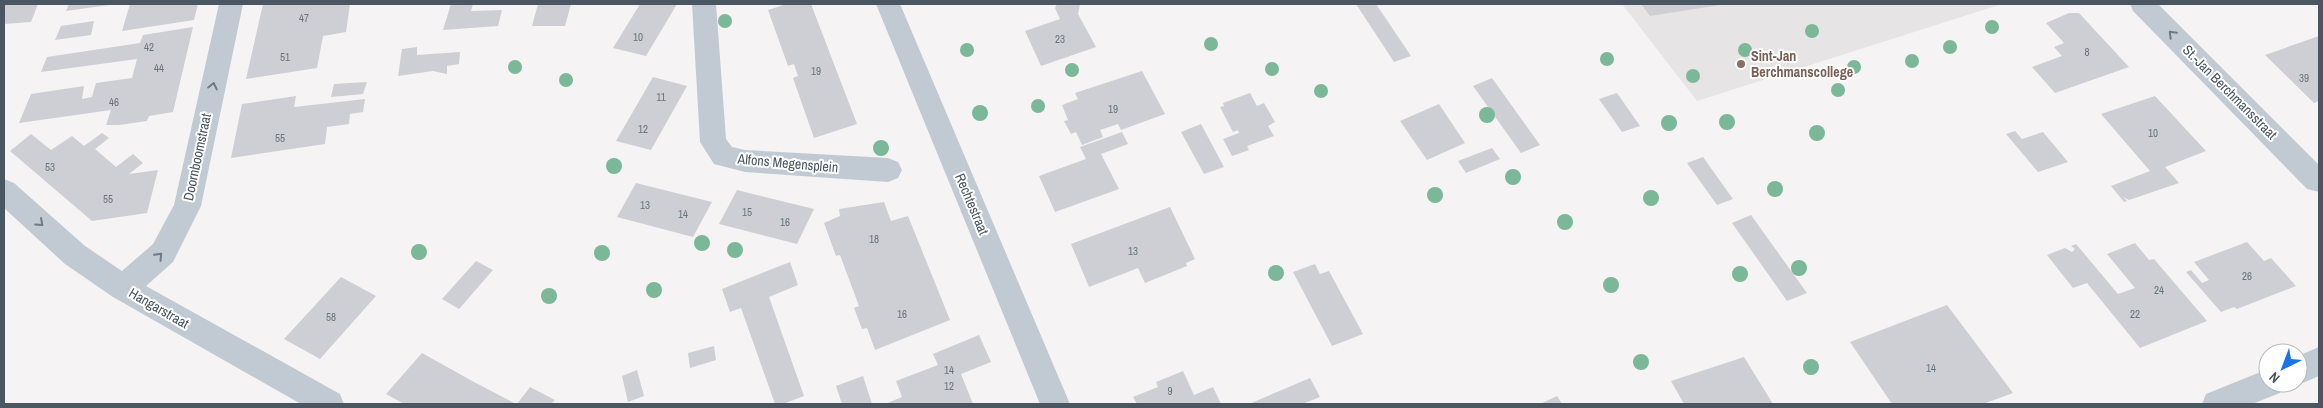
<svg xmlns="http://www.w3.org/2000/svg" width="2323" height="408" font-family="'Archivo Narrow',sans-serif">
<style>
.education{fill:#e6e4e5}
.building{fill:#cdcfd5}
.lines{fill:none;stroke-linecap:round;stroke-linejoin:round}
.minor{fill:#c1cad2;fill-rule:evenodd}
.tree{fill:#7bb799}
.oneway{stroke:#6e7983}
.education-dot{fill:#8d6e63;stroke:#fff;stroke-width:2}
.labels{text-anchor:middle;dominant-baseline:central;stroke-width:4;stroke-linejoin:round;paint-order:stroke}
.number-label{font-size:11px;fill:#6b747e}
.education-label{font-size:14px;font-weight:bold;fill:#785e54;stroke:#fff;text-anchor:start}
.street-label{font-size:14px;fill:#4a5661;stroke:#fff}
</style>
<rect width="100%" height="100%" fill="#f5f3f3"/>
<path class="education" d="M1622,4H2002L1697,101Z"/>
<path class="building" d="M4,4H38L31,22L4,24Z
M69,4H109V5L66,11Z
M130,4H198L194,20L122,31Z
M263,4H350L346,32L323,36L317,68L246,79Z
M451,4H473L471,11L502,10L498,26L443,30Z
M538,4H571L565,26H532Z
M640,4H677L646,56L613,48Z
M787,4H811L857,124L814,138L793,78L798,76L794,64L788,66L768,10Z
M1057,4H1080L1078,14L1096,47L1041,66L1025,31L1060,19L1055,8Z
M1356,4H1376L1411,56L1394,62Z
M1641,4H1720V5L1650,16Z
M2069,13H2079L2129,67L2055,93L2032,67L2062,56L2054,47L2064,43L2046,23Z
M94,21L91,35L55,40L61,26Z
M193,27L173,112L149,116L147,121L119,125H106L111,110L19,123L31,94L84,86L82,99L92,97L96,83L132,78L137,59L41,72L47,57L140,43L143,35Z
M2319,36V101L2314,103L2265,55Z
M417,47V55L460,52L459,64L447,66V74L433,71L398,76L402,49Z
M1142,71L1165,114L1121,130L1118,124L1100,130L1103,137L1082,145L1076,132L1071,134L1064,121L1068,120L1062,105L1078,99L1075,93Z
M653,77L687,86L651,150L616,141Z
M1492,78L1540,145L1521,153L1473,86Z
M367,82L363,94L331,97L334,84Z
M1250,93L1257,106L1264,103L1275,122L1268,126L1274,136L1247,146L1249,150L1232,156L1223,139L1239,133L1238,130L1233,132L1220,107L1224,106L1223,103Z
M1617,93L1640,126L1622,132L1599,99Z
M296,96L294,107L365,99L363,112L350,114L349,124L327,127L325,144L231,158L242,104Z
M2155,96L2206,151L2165,167L2179,183L2129,200L2123,197L2127,201L2124,202L2111,186L2150,171L2101,114Z
M1439,104L1465,143L1427,160L1400,121Z
M1201,124L1224,167L1204,174L1181,132Z
M2015,131L2022,139L2043,132L2068,162L2038,172L2006,134Z
M1122,132L1128,144L1101,154L1119,189L1055,212L1039,176L1086,159L1080,147Z
M102,133L109,138L95,149L116,167L133,154L143,163L129,174L158,170L147,213L92,221L10,151L31,134L51,150L72,136L84,146Z
M1492,148L1500,159L1466,173L1458,161Z
M1703,157L1733,199L1717,205L1687,163Z
M636,183L712,202L693,237L617,217Z
M737,190L814,209L797,244L719,224Z
M884,202L891,221L908,216L950,320L875,350L867,328L862,329L854,308L859,306L840,255L836,256L824,223L840,216L839,209Z
M1170,207L1195,259L1186,263L1187,266L1145,283L1138,268L1089,287L1071,244Z
M1751,215L1807,293L1787,301L1732,223Z
M2247,242L2264,261L2271,258L2296,286L2237,309L2234,307L2221,312L2186,272L2191,270L2202,283L2209,280L2194,262Z
M2135,243L2149,260L2154,259L2207,321L2140,348L2087,283L2073,288L2047,255L2065,248L2072,252L2075,249L2071,246L2076,244L2118,294L2135,288L2107,254Z
M476,261L493,270L459,309L442,299Z
M790,262L798,285L769,297L804,396L783,404H775L741,308L730,312L722,289Z
M1315,264L1320,274L1329,271L1363,334L1332,346L1293,272Z
M341,277L376,296L320,359L284,339Z
M1947,305L2013,393L1983,404H1892L1850,342Z
M979,335L991,362L961,374L973,404H885L902,397L896,381L938,365L933,354Z
M714,346L716,360L690,368L688,353Z
M422,353L474,382L516,404H404L386,394Z
M1744,357L1773,404H1684L1671,381Z
M637,370L644,396L628,402L622,376Z
M1183,371L1194,395L1213,387L1221,404H1137L1133,397L1158,387L1156,382Z
M863,376L872,404H842L836,386Z
M1310,378L1320,397L1302,404H1249Z
M530,387L555,400L551,404H517Z
M1557,396L1562,404H1540Z"/>
<g class="lines">
<path class="minor" d="M219,4H243L201,206L173,262L146,286L340,394L344,404H301L113,297L65,264L4,208V179L14,183L85,246L122,271L153,244L174,205Z
M692,4H716L726,139L732,147L745,150L888,158L898,162L902,170L898,178L888,182L745,172L714,164L700,142Z
M876,4H900L1070,404H1040Z
M2130,4H2158L2319,165V192L2307,189L2133,11Z
M2319,347V376L2298,385L2293,383H2298V356Z
M2268,369V383H2284L2280,393L2252,404H2202L2206,394Z"/>
</g>
<g class="tree">
<circle cx="725" cy="21" r="7"/>
<circle cx="1992" cy="27" r="7"/>
<circle cx="1812" cy="31" r="7"/>
<circle cx="1211" cy="44" r="7"/>
<circle cx="1950" cy="47" r="7"/>
<circle cx="967" cy="50" r="7"/>
<circle cx="1745" cy="50" r="7"/>
<circle cx="1607" cy="59" r="7"/>
<circle cx="1912" cy="61" r="7"/>
<circle cx="515" cy="67" r="7"/>
<circle cx="1854" cy="67" r="7"/>
<circle cx="1272" cy="69" r="7"/>
<circle cx="1072" cy="70" r="7"/>
<circle cx="1693" cy="76" r="7"/>
<circle cx="566" cy="80" r="7"/>
<circle cx="1838" cy="90" r="7"/>
<circle cx="1321" cy="91" r="7"/>
<circle cx="1038" cy="106" r="7"/>
<circle cx="980" cy="113" r="8"/>
<circle cx="1487" cy="115" r="8"/>
<circle cx="1727" cy="122" r="8"/>
<circle cx="1669" cy="123" r="8"/>
<circle cx="1817" cy="133" r="8"/>
<circle cx="881" cy="148" r="8"/>
<circle cx="614" cy="166" r="8"/>
<circle cx="1513" cy="177" r="8"/>
<circle cx="1775" cy="189" r="8"/>
<circle cx="1435" cy="195" r="8"/>
<circle cx="1651" cy="198" r="8"/>
<circle cx="1565" cy="222" r="8"/>
<circle cx="702" cy="243" r="8"/>
<circle cx="735" cy="250" r="8"/>
<circle cx="419" cy="252" r="8"/>
<circle cx="602" cy="253" r="8"/>
<circle cx="1799" cy="268" r="8"/>
<circle cx="1276" cy="273" r="8"/>
<circle cx="1740" cy="274" r="8"/>
<circle cx="1611" cy="285" r="8"/>
<circle cx="654" cy="290" r="8"/>
<circle cx="549" cy="296" r="8"/>
<circle cx="1641" cy="362" r="8"/>
<circle cx="1811" cy="367" r="8"/>
</g>
<defs><path id="oneway-chevron" d="M-2-3.5L2.5 0L-2 3.5" fill="none" stroke-width="1.6" stroke-linecap="round" stroke-linejoin="round" transform="scale(1.25)"/></defs>
<g class="oneway">
<use href="#oneway-chevron" transform="translate(2172 34) rotate(-135)"/>
<use href="#oneway-chevron" transform="translate(213 86) rotate(-78)"/>
<use href="#oneway-chevron" transform="translate(40 223) rotate(42)"/>
<use href="#oneway-chevron" transform="translate(159 256) rotate(-47)"/>
</g>
<circle class="education-dot" cx="1741" cy="64" r="5"/>
<g class="labels">
<g class="number-label">
<text x="304" y="18">47</text>
<text x="638" y="37">10</text>
<text x="1060" y="39">23</text>
<text x="149" y="47">42</text>
<text x="2087" y="52">8</text>
<text x="285" y="57">51</text>
<text x="159" y="68">44</text>
<text x="816" y="71">19</text>
<text x="2304" y="78">39</text>
<text x="661" y="97">11</text>
<text x="114" y="102">46</text>
<text x="1113" y="109">19</text>
<text x="643" y="129">12</text>
<text x="2153" y="133">10</text>
<text x="280" y="138">55</text>
<text x="50" y="167">53</text>
<text x="108" y="199">55</text>
<text x="645" y="205">13</text>
<text x="747" y="212">15</text>
<text x="683" y="214">14</text>
<text x="785" y="222">16</text>
<text x="874" y="239">18</text>
<text x="1133" y="251">13</text>
<text x="2247" y="276">26</text>
<text x="2159" y="290">24</text>
<text x="902" y="314">16</text>
<text x="2135" y="314">22</text>
<text x="331" y="317">58</text>
<text x="1931" y="368">14</text>
<text x="949" y="370">14</text>
<text x="949" y="386">12</text>
<text x="1170" y="391">9</text>
</g>
<g class="education-label">
<text x="1751" y="56">Sint-Jan<tspan x="1751" dy="16">Berchmanscollege</tspan></text>
</g>
<g class="street-label">
<text transform="translate(2230 92) rotate(45)">St.-Jan Berchmansstraat</text>
<text transform="translate(197 157) rotate(-78)">Doornboomstraat</text>
<text transform="translate(788 163) rotate(5)">Alfons Megensplein</text>
<text transform="translate(972 204) rotate(67)">Rechtestraat</text>
<text transform="translate(159 308) rotate(30)">Hangarstraat</text>
</g>
</g>
<rect width="2323" height="408" fill="none" stroke="#4a5661" stroke-width="10"/>
<g transform="translate(2283 368) rotate(222)"><circle r="24" fill="#ffffff" stroke="#b7bbc0"/>
<path d="M0-4L9 19L0 12L-9 19Z" fill="#1a73e8"/>
<text y="-8" font-size="14" font-weight="bold" text-anchor="middle" fill="#4a5661">N</text>
</g>
</svg>
